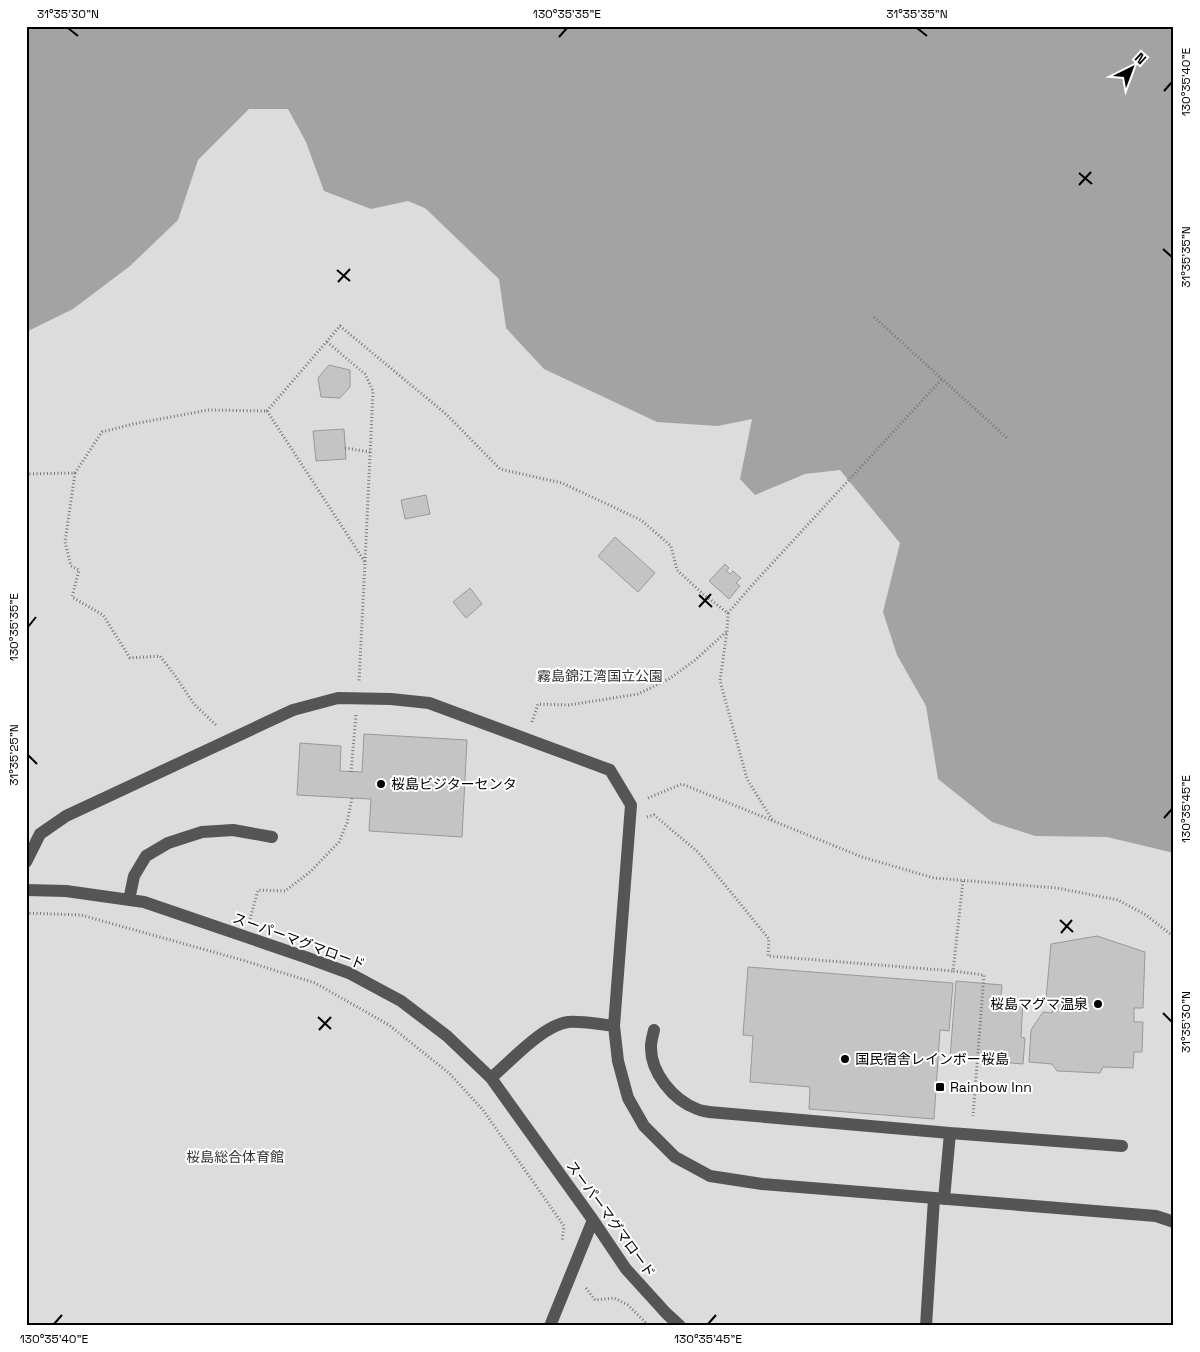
<svg xmlns="http://www.w3.org/2000/svg" width="1200" height="1352" font-family="'Space Grotesk','Noto Sans JP',sans-serif">
<style>
.green{fill:#dcdcdc}
.water{fill:#a3a3a3}
.building{fill:#c4c4c4;stroke:#999}
.lines{fill:none;stroke-linecap:round;stroke-linejoin:round}
.path{stroke:#777;stroke-width:3;stroke-dasharray:1 2.5;stroke-linecap:butt}
.minor{stroke:#555;stroke-width:12}
.ticks{fill:none;stroke:#000;stroke-width:2}
.poi-dot{fill:#000;stroke:#fff;stroke-width:2}
.labels{text-anchor:middle;dominant-baseline:central;stroke-width:4;stroke-linejoin:round;paint-order:stroke}
.park-label{font-size:14px;fill:#333;stroke:#fff}
.poi-label{font-size:14px;fill:#000;stroke:#fff;text-anchor:start}
.street-label{font-size:14px;fill:#000;stroke:#fff}
.neatline{fill:none;stroke:#000;stroke-width:2}
.ticks-label{font-size:12px;text-anchor:middle;fill:#000}
</style>
<rect width="100%" height="100%" fill="#fff"/>
<path class="green" d="M26,26H1174V1326H26Z"/>
<path class="water" d="M26,26H1174V853L1107,837L1035,836L992,822L938,779L926,706L897,655L883,612L900,543L840,470L805,474L755,495L740,479L752,419L718,426L657,422L544,369L506,328L499,279L425,208L408,201L371,209L324,191L306,142L288,109H249L198,160L178,220L130,266L73,309L26,332Z"/>
<path class="building" d="M329,365L350,370V387L340,398L321,397L318,378Z
M344,429L346,459L316,461L313,431Z
M426,495L430,514L405,519L401,500Z
M615,537L655,573L638,592L598,556Z
M725,564L729,568L726,571L730,574L733,571L741,578L736,583L740,586L729,599L709,581Z
M470,588L482,604L466,618L453,602Z
M364,734L467,740L462,837L369,831L371,799L297,795L300,743L341,746L340,771L362,772Z
M1097,936L1145,952L1143,1008H1134V1022H1143L1142,1052H1134L1133,1068L1103,1067L1100,1073L1057,1071L1052,1064L1029,1062L1031,1030L1043,1012L1052,1013L1053,1000L1046,999L1051,944Z
M748,967L953,983L949,1031L940,1030L934,1119L809,1109L810,1087L750,1082L753,1036L743,1035Z
M956,981L1002,985L1001,997L1023,999L1021,1037L1025,1038L1023,1064L950,1058Z"/>
<g class="lines">
<path class="path" d="M874,317L1008,439
M327,342L365,374L373,391L365,562
M267,411L340,326L446,414L500,469L562,483L641,520L671,546L677,570L704,595L728,613L727,631L720,681L747,779L773,821
M267,411L365,562L359,682
M345,448L370,452
M75,473L65,542L71,566L79,570L72,597L103,615L130,658L160,656L176,677L194,704L216,725
M26,474L75,473L102,432L133,424L208,410L267,411
M728,613L754,583L942,379
M532,722L538,704L569,705L638,694L669,679L694,661L726,632
M351,772L356,715
M648,798L682,784L862,857L934,878L1057,888L1118,900L1146,915L1174,937
M647,817L654,815L698,852L769,939L768,956L953,971
M963,881L953,971L984,975L973,1116
M26,913L81,915L242,960L315,983L389,1025L450,1074L483,1110L564,1226L562,1242
M250,919L258,890L285,891L310,872L339,842L347,823L352,798
M586,1288L595,1300L614,1298L628,1305L649,1326"/>
<path class="minor" d="M26,862L40,834L66,816L293,710L338,698L391,699L429,703L610,770L631,805L614,1026L618,1061L628,1098L644,1126L675,1157L710,1176L762,1184L1156,1216L1174,1222
M26,890L66,891L144,902L305,957L349,973L401,1001L447,1036L491,1078L593,1220L626,1269L666,1313L680,1326
M129,900L134,876L146,856L168,843L202,832L233,830L272,837
M654,1030C653,1035 651,1041 651,1046C650,1072 673,1100 697,1109C701,1111 705,1111 709,1112L950,1133
M491,1078C510,1062 543,1025 568,1022C583,1021 599,1024 614,1026
M944,1199L950,1133L1122,1146
M550,1326L593,1220
M926,1326L934,1198"/>
</g>
<path class="ticks" d="M68,28L78,36M917,28L927,36M559,37L567,28M1164,91L1172,82M1079,173L1092,184M1079,185L1091,172M1163,249L1172,257M337,270L350,281M338,282L350,269M699,595L712,607M699,607L711,594M28,627L36,617M28,755L37,764M1164,818L1172,809M1060,920L1073,932M1061,933L1072,920M1163,1013L1172,1022M318,1017L331,1029M319,1030L331,1017M54,1324L62,1315M708,1324L716,1315"/>
<g class="poi-dot">
<circle cx="381" cy="784" r="5"/>
<circle cx="1098" cy="1004" r="5"/>
<circle cx="845" cy="1059" r="5"/>
<rect x="935" y="1082" width="10" height="10" rx="2.5"/>
</g>
<g class="labels">
<g class="park-label">
<text x="600" y="676">霧島錦江湾国立公園</text>
<text x="235" y="1157">桜島総合体育館</text>
</g>
<g class="poi-label">
<text x="391" y="784">桜島ビジターセンタ</text>
<text x="1088" y="1004" text-anchor="end">桜島マグマ温泉</text>
<text x="855" y="1059">国民宿舎レインボー桜島</text>
<text x="950" y="1087">Rainbow Inn</text>
</g>
<g class="street-label">
<text transform="translate(299 941) rotate(20)">スーパーマグマロード</text>
<text transform="translate(611 1219) rotate(54)">スーパーマグマロード</text>
</g>
</g>
<rect width="1200" height="1352" fill="none" stroke="#ffffff" stroke-width="55"/>
<g transform="translate(1132 68) rotate(42)" stroke="#ffffff" stroke-width="4" paint-order="stroke">
<path d="M0-4L9 19L0 12L-9 19Z" fill="#000000"/>
<text y="-8" font-size="14" font-weight="bold" text-anchor="middle" fill="#000000">N</text>
</g>
<rect x="28" y="28" width="1144" height="1296" class="neatline"/>
<g class="ticks-label">
<text x="68" y="18">31°35'30"N</text>
<text x="567" y="18">130°35'35"E</text>
<text x="917" y="18">31°35'35"N</text>
<text transform="translate(1186 82) rotate(-90)" y="4">130°35'40"E</text>
<text transform="translate(1186 257) rotate(-90)" y="4">31°35'35"N</text>
<text transform="translate(14 627) rotate(-90)" y="4">130°35'35"E</text>
<text transform="translate(14 755) rotate(-90)" y="4">31°35'25"N</text>
<text transform="translate(1186 809) rotate(-90)" y="4">130°35'45"E</text>
<text transform="translate(1186 1022) rotate(-90)" y="4">31°35'30"N</text>
<text x="54" y="1343">130°35'40"E</text>
<text x="708" y="1343">130°35'45"E</text>
</g>
</svg>
